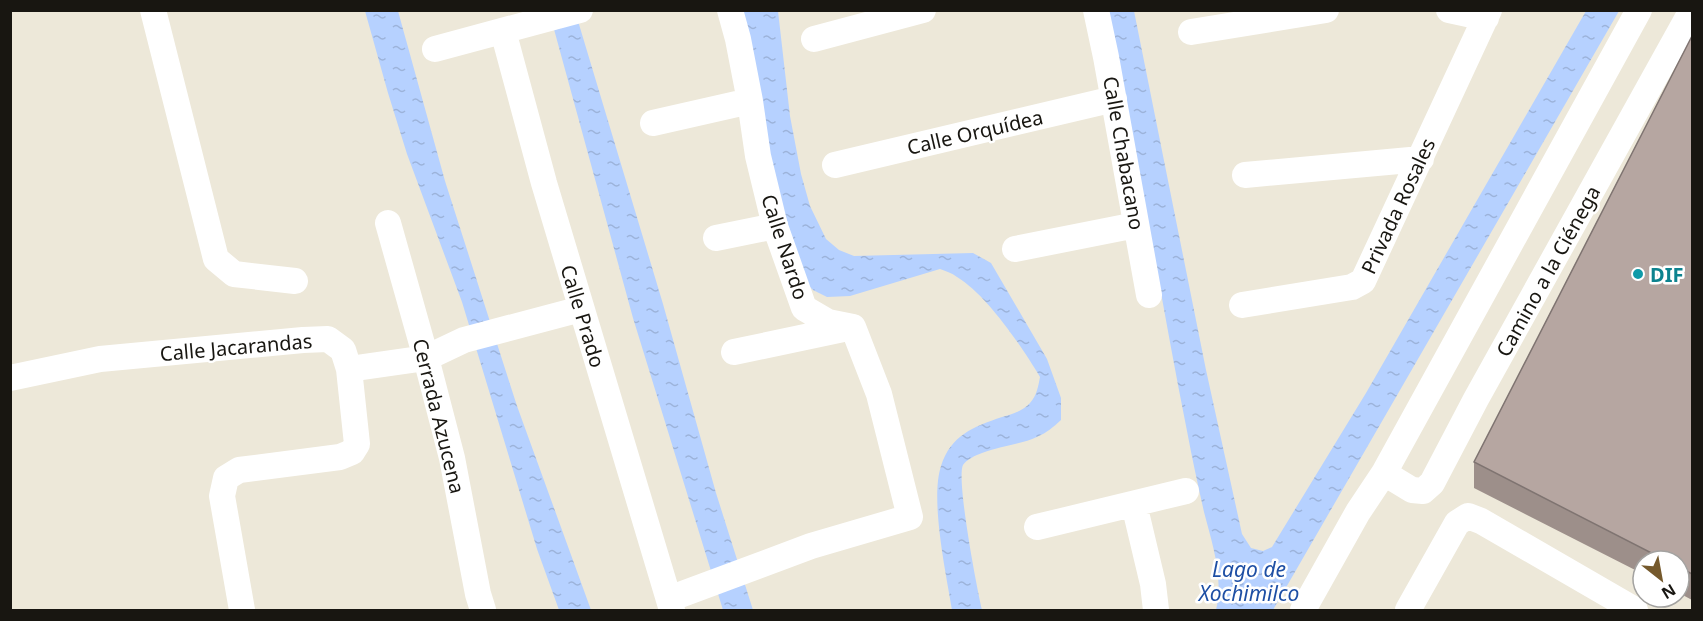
<svg xmlns="http://www.w3.org/2000/svg" width="1703" height="621" font-family="'Noto Sans',sans-serif">
<style>
.water{fill:url(#water-ripples)}
.lines{fill:none;stroke-linecap:round;stroke-linejoin:round}
.minor{stroke:#fff;stroke-width:26}
.wall{fill:#9d8f8a}
.building{fill:#b6a6a1;stroke:#7f7471;stroke-width:1.5}
.culture-dot{fill:#0f9aa8;stroke:#fff;stroke-width:2}
.labels{text-anchor:middle;dominant-baseline:central;stroke-width:5;stroke-linejoin:round;paint-order:stroke}
.street-label{font-size:20px;fill:#181611;stroke:#fff}
.culture-label{font-size:20px;font-weight:bold;fill:#0d838f;stroke:#fff;text-anchor:start}
.water-label{font-size:21px;font-style:italic;fill:#1e4fa4;stroke:#fff}
</style>
<defs>
<pattern id="water-ripples" width="26" height="14" patternUnits="userSpaceOnUse" patternTransform="scale(1.5)"><rect width="26" height="14" fill="#b6d1ff"/><path d="M2 4q2-2 4 0t4 0M15 11q2-2 4 0t4 0" fill="none" stroke="#9cb3da"/></pattern>
</defs>
<rect width="100%" height="100%" fill="#ede8d9"/>
<path class="water" d="M365,11H398L445,181L517,406L591,610H559L537,549L462,302L407,154L388,93Z
M549,11H575L663,304L716,493L753,610H723L633,318Z
M741,11H778L790,116L801,174L810,206L826,239L839,250L854,256L973,253L991,263L1047,359L1061,398V420C1035,446 1014,441 982,453C976,455 966,460 963,465C956,479 977,589 982,610H952C946,573 930,500 941,466C951,435 973,427 1002,417C1011,415 1024,410 1030,403C1037,395 1038,387 1040,377C1022,347 987,295 957,277C952,273 945,271 940,269L850,296L827,297L813,290L805,282L797,262L768,154Z
M1105,11H1134L1206,370L1242,534L1251,548L1263,551L1272,547L1366,393L1586,11H1619L1273,610H1216C1224,578 1212,543 1204,512C1198,485 1192,458 1187,431C1159,291 1138,150 1105,11Z"/>
<g class="lines">
<path class="minor" d="M153,10L216,259L234,274L295,281
M1096,10L1106,57L1149,295
M1449,10L1486,18
M503,31L544,183L672,610
M1191,32L1326,10
M814,39L923,10
M435,49L580,10
M653,123L750,101
M835,165L1114,99
M1245,175L1421,159
M388,223L426,358L452,458L478,594L483,610
M716,238L775,226
M1015,249L1136,225
M1242,305L1352,287L1363,281L1489,10
M734,352L848,328
M349,369L426,358L464,340L581,309
M10,378L100,359L303,340L328,339L343,350L349,369L357,444L352,452L340,457L239,470L226,478L222,496L242,610
M1384,473L1412,490L1423,491L1432,483L1476,399L1692,10
M1134,504L1153,584L1156,610
M1037,527L1186,491
M669,599L811,546L910,517L879,394L853,327L828,322L804,308L775,226L758,156L750,101L738,39L730,10
M1303,610L1358,512L1384,473L1639,10
M1408,610L1457,523L1468,516L1481,521L1635,610"/>
</g>
<path class="wall" d="M1692,36V600L1679,593V561H1643V574L1474,488V462Z"/>
<path class="building" d="M1692,36V574L1679,567V561H1667L1474,462Z"/>
<circle class="culture-dot" cx="1638" cy="274" r="6"/>
<g class="labels">
<g class="street-label">
<text transform="translate(975 132) rotate(-13)">Calle Orquídea</text>
<text transform="translate(1124 153) rotate(80)">Calle Chabacano</text>
<text transform="translate(1398 206) rotate(-65)">Privada Rosales</text>
<text transform="translate(785 247) rotate(72)">Calle Nardo</text>
<text transform="translate(1548 271) rotate(-61)">Camino a la Ciénega</text>
<text transform="translate(583 316) rotate(73)">Calle Prado</text>
<text transform="translate(236 347) rotate(-5)">Calle Jacarandas</text>
<text transform="translate(439 416) rotate(76)">Cerrada Azucena</text>
</g>
<g class="culture-label">
<text x="1650" y="274">DIF</text>
</g>
<g class="water-label">
<text x="1249" y="569">Lago de<tspan x="1249" dy="24">Xochimilco</tspan></text>
</g>
</g>
<rect width="1703" height="621" fill="none" stroke="#181611" stroke-width="24"/>
<g transform="translate(1661 579) rotate(149)"><circle r="28" fill="#ffffff" stroke="#a3a2a0" stroke-width="1.5"/>
<path d="M0-4.5L10 22L0 15L-10 22Z" fill="#75592c"/>
<text y="-9" font-size="16" font-weight="bold" text-anchor="middle" fill="#181611">N</text>
</g>
</svg>
